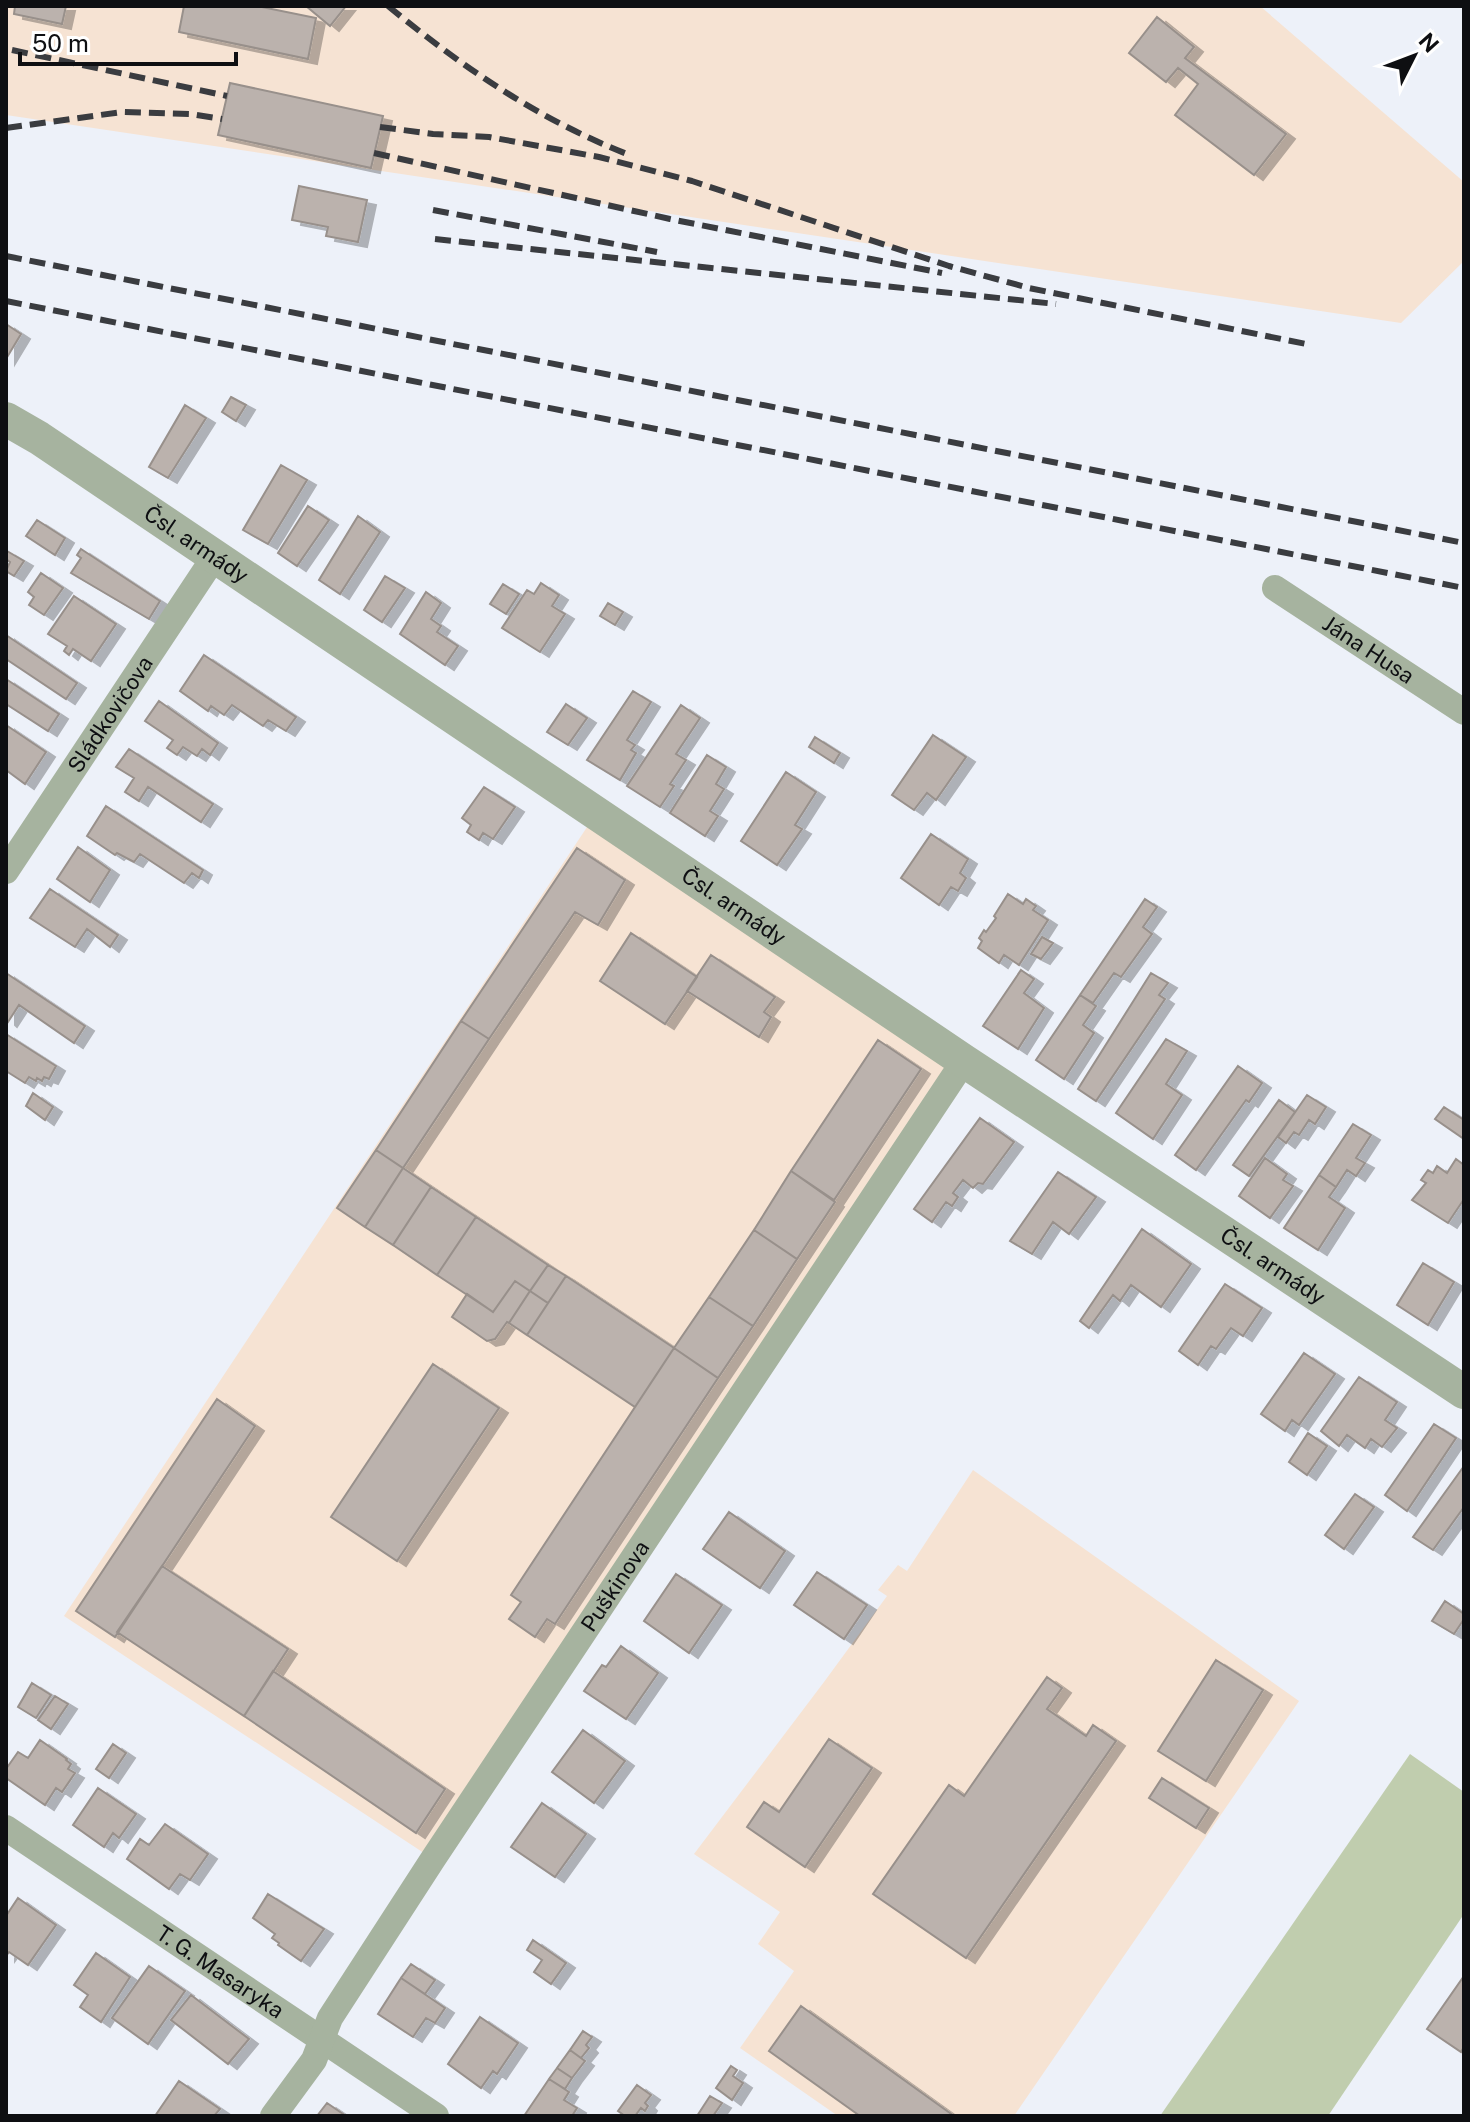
<svg xmlns="http://www.w3.org/2000/svg" width="1470" height="2122" font-family="'Public Sans',sans-serif">
<style>
.industrial{fill:#f6e3d3}
.green{fill:#c0cdae}
.building{fill:#bbb2ad;stroke:#98908b;stroke-width:2;filter:url(#shadow)}
.lines{fill:none;stroke-linecap:round;stroke-linejoin:round}
.minor{stroke:#a6b39f;stroke-width:26}
.tertiary{stroke:#a6b39f;stroke-width:34}
.rail{stroke:#3a3c40;stroke-width:6;stroke-dasharray:16 8;stroke-linecap:butt}
.labels{text-anchor:middle;dominant-baseline:central;stroke-width:6;stroke-linejoin:round;paint-order:stroke}
.street-label{font-size:22px;fill:#0e0f12;stroke:#fff}
</style>
<defs>
<filter id="shadow"><feDropShadow dx="9" dy="5" stdDeviation="0" flood-color="#0004"/></filter>
</defs>
<rect width="100%" height="100%" fill="#edf1f9"/>
<path class="industrial" d="M6,6H1260L1464,182V261L1401,323L6,115Z
M597,812L964,1061L433,1859L64,1616Z
M973,1470L1299,1701L1014,2116H838L740,2048L794,1971L758,1944L780,1912L694,1854L824,1682L887,1596L878,1590L898,1565L907,1571Z"/>
<path class="green" d="M1410,1754L1464,1792V1914L1328,2116H1160Z"/>
<path class="building" d="M15,6H66L62,24L14,14Z
M184,6H257L316,18L308,59L179,32Z
M306,6H346L330,26Z
M1157,17L1194,47L1185,58L1286,134L1254,175L1175,115L1198,84L1178,68L1166,82L1129,53Z
M230,83L383,116L371,168L218,135Z
M299,186L367,200L358,242L326,236L328,227L292,220Z
M6,324L21,334L6,359Z
M231,397L246,405L236,421L222,412Z
M185,405L206,418L168,478L149,467Z
M281,465L307,480L268,544L243,530Z
M308,506L329,520L297,566L278,553Z
M358,516L380,532L340,594L319,580Z
M37,520L65,538L55,555L26,536Z
M81,549L160,601L149,619L71,573L81,558L77,555Z
M7,551L24,561L14,576L6,571L10,562L6,559Z
M41,573L63,588L44,615L29,605L34,597L28,592Z
M385,576L405,588L382,622L364,610Z
M541,583L559,595L552,606L565,614L540,652L502,628L527,590L534,594Z
M503,584L519,594L506,614L490,604Z
M426,592L441,603L431,619L441,626L437,632L458,646L445,665L400,634Z
M74,596L116,624L91,661L73,649L69,655L64,651L67,646L48,634Z
M608,603L623,612L615,625L600,616Z
M6,635L77,683L66,699L6,659Z
M204,655L296,717L286,731L268,720L263,726L232,705L224,715L211,706L208,711L180,691Z
M6,679L59,714L48,731L6,704Z
M633,691L651,702L627,740L635,745L631,750L636,753L620,780L587,760Z
M159,701L218,743L210,755L202,749L197,756L183,747L177,755L167,748L173,740L145,721Z
M566,704L587,718L568,745L547,732Z
M681,705L700,718L676,754L686,760L670,784L674,786L660,807L627,786Z
M6,725L46,752L25,784L6,770Z
M933,735L966,757L936,800L927,793L914,810L892,795Z
M815,737L840,753L834,763L809,747Z
M129,749L213,804L201,822L148,787L139,801L125,792L134,778L116,767Z
M707,755L726,767L716,784L724,789L710,811L718,816L705,836L670,813Z
M786,772L816,792L795,825L802,829L777,865L741,841Z
M484,787L515,807L493,839L483,833L479,840L467,832L471,825L462,818Z
M106,806L203,870L199,878L192,873L184,883L140,854L134,862L117,853L115,855L87,836Z
M931,834L968,859L960,873L966,878L958,891L951,887L939,905L901,878Z
M78,847L110,870L90,902L57,879Z
M577,848L625,880L598,925L575,912L489,1039L461,1021Z
M50,889L118,935L110,947L87,929L75,947L30,918Z
M1008,894L1023,904L1026,899L1036,906L1033,910L1048,920L1019,965L1004,955L999,963L978,948L982,941L979,938L984,930L986,932L996,918L994,916Z
M1145,899L1157,907L1143,927L1152,934L1121,977L1114,973L1093,1003L1080,995Z
M631,933L697,977L665,1024L600,981Z
M1042,937L1053,943L1041,959L1031,954Z
M711,955L775,997L764,1012L771,1017L759,1037L687,991Z
M1021,970L1034,979L1024,993L1044,1008L1018,1049L983,1026Z
M6,973L85,1026L74,1043L19,1005L8,1022L6,1020Z
M1151,973L1168,983L1159,995L1165,999L1096,1101L1078,1089Z
M1080,995L1096,1006L1083,1025L1094,1033L1064,1079L1036,1060Z
M461,1021L489,1039L403,1168L376,1150Z
M6,1034L56,1066L49,1079L44,1077L42,1081L37,1078L36,1081L29,1077L25,1083L6,1071Z
M1166,1039L1187,1051L1166,1084L1182,1095L1153,1139L1116,1113Z
M878,1040L921,1069L834,1200L791,1171Z
M1238,1066L1262,1083L1249,1102L1246,1100L1196,1170L1175,1155Z
M33,1093L53,1107L45,1120L26,1106Z
M1307,1095L1326,1107L1315,1124L1309,1120L1299,1135L1294,1132L1286,1143L1278,1137Z
M1279,1100L1295,1112L1249,1176L1233,1165Z
M1444,1107L1464,1120V1139L1435,1119Z
M980,1118L1014,1142L983,1184L978,1183L973,1188L963,1180L953,1193L958,1197L952,1206L946,1202L932,1222L914,1209Z
M1353,1124L1371,1135L1356,1158L1365,1163L1356,1176L1347,1170L1336,1187L1319,1175Z
M376,1150L403,1168L365,1227L337,1208Z
M1265,1158L1287,1174L1283,1180L1293,1186L1270,1218L1239,1196Z
M1456,1159L1464,1165V1199L1448,1223L1412,1200L1426,1183L1421,1180L1428,1170L1433,1173L1437,1166L1447,1173Z
M403,1168L431,1187L393,1245L365,1227Z
M791,1171L835,1202L797,1259L754,1230Z
M1058,1172L1096,1197L1069,1234L1053,1222L1032,1254L1010,1241Z
M1319,1175L1336,1187L1329,1197L1345,1208L1318,1250L1284,1228Z
M431,1187L476,1217L437,1275L393,1245Z
M476,1217L548,1265L530,1291L515,1281L493,1312L437,1275Z
M1142,1229L1191,1264L1161,1307L1131,1285L1120,1301L1113,1295L1089,1328L1080,1321Z
M754,1230L797,1259L753,1326L709,1297Z
M1423,1263L1454,1282L1428,1325L1397,1305Z
M548,1265L566,1276L548,1303L530,1291Z
M566,1276L674,1348L635,1407L527,1335Z
M515,1281L530,1291L509,1323L507,1322L495,1339L487,1341L452,1317L467,1294L493,1312Z
M1225,1284L1262,1308L1243,1336L1231,1328L1216,1349L1211,1346L1198,1365L1179,1351Z
M530,1291L548,1303L527,1335L509,1323Z
M709,1297L753,1326L718,1378L674,1348Z
M674,1348L718,1378L555,1624L547,1619L535,1637L509,1619L521,1602L511,1595Z
M1304,1353L1335,1374L1299,1425L1292,1420L1285,1431L1261,1414Z
M433,1364L499,1408L397,1561L331,1517Z
M1359,1377L1397,1402L1385,1420L1397,1428L1382,1447L1371,1439L1365,1448L1347,1435L1339,1446L1321,1431Z
M217,1399L255,1426L115,1637L76,1611Z
M1434,1424L1456,1438L1407,1511L1385,1495Z
M1308,1433L1327,1446L1307,1475L1289,1462Z
M1464,1466V1507L1433,1550L1413,1537Z
M1355,1494L1374,1507L1344,1549L1325,1535Z
M729,1512L785,1551L760,1588L703,1549Z
M162,1566L288,1649L244,1716L117,1632Z
M817,1572L867,1605L844,1639L794,1605Z
M676,1574L722,1605L689,1653L644,1621Z
M1445,1601L1464,1614V1619L1454,1634L1432,1621Z
M621,1646L658,1673L626,1719L584,1691L602,1665L606,1667Z
M1216,1660L1263,1690L1206,1781L1158,1751Z
M273,1671L445,1789L416,1833L244,1716Z
M1047,1677L1062,1688L1047,1709L1086,1736L1093,1725L1116,1741L966,1958L873,1894L949,1785L964,1796Z
M32,1683L51,1695L36,1718L18,1707Z
M55,1696L68,1704L51,1729L38,1720Z
M583,1730L625,1761L594,1803L552,1772Z
M829,1739L872,1768L805,1867L747,1827L764,1802L779,1812Z
M40,1740L67,1759L66,1760L71,1764L68,1769L75,1773L62,1792L56,1788L45,1805L6,1778V1769L18,1752L28,1758Z
M113,1744L126,1753L109,1778L96,1769Z
M1162,1778L1209,1808L1196,1828L1149,1798Z
M98,1788L136,1814L119,1838L113,1833L104,1847L73,1825Z
M542,1803L586,1834L555,1877L511,1847Z
M165,1824L208,1854L190,1880L180,1874L169,1889L127,1859L140,1839L149,1845Z
M268,1894L324,1929L301,1961L278,1945L279,1943L272,1938L275,1934L253,1918Z
M18,1898L56,1925L28,1965L9,1952L6,1956V1916Z
M533,1940L566,1963L551,1984L534,1972L542,1960L527,1950Z
M96,1953L130,1977L101,2022L80,2007L88,1995L74,1985Z
M411,1964L435,1980L425,1994L401,1978Z
M149,1966L185,1991L148,2044L112,2018Z
M1464,1976V2047L1461,2052L1427,2029Z
M401,1978L445,2008L435,2023L426,2018L413,2037L378,2014Z
M191,1995L249,2039L228,2064L171,2020Z
M801,2006L954,2116H860L769,2051Z
M480,2017L518,2043L497,2074L493,2071L481,2088L448,2064Z
M583,2031L592,2037L586,2045L589,2048L581,2058L570,2050Z
M570,2050L585,2061L572,2078L557,2068Z
M731,2066L737,2070L733,2076L743,2083L732,2100L716,2088Z
M557,2068L572,2078L565,2089L549,2079Z
M549,2079L569,2092L564,2100L577,2108L572,2116H524Z
M179,2081L220,2109L214,2116H155Z
M637,2085L651,2095L645,2103L648,2106L645,2111L641,2108L635,2116H625L618,2111Z
M710,2096L722,2103L713,2116H697Z
M327,2103L346,2116H317Z"/>
<g class="lines">
<g class="minor">
<path id="s1" d="M1275,588L1464,712"/>
<path id="s2" d="M6,871L215,556"/>
<path id="s3" d="M6,1828L436,2116"/>
<path id="s4" d="M273,2116L314,2060L330,2018L433,1859L964,1061"/>
</g>
<path class="tertiary" id="s5" d="M6,419L39,438L964,1061L1464,1392"/>
<path class="rail" d="M388,6C465,69 539,120 632,156
M12,50L227,96
M380,127L433,134L489,137L599,157L692,181L949,266L1029,288L1306,344
M6,128L122,112L190,114L222,119
M374,153L670,219L942,273
M433,210L657,252
M435,239L1056,304
M6,256L1464,543
M6,301L1464,588"/>
</g>
<g class="labels">
<g class="street-label">
<text stroke="none"><textPath href="#s5" startOffset="228">Čsl. armády</textPath></text>
<text stroke="none"><textPath href="#s1" startOffset="112">Jána Husa</textPath></text>
<text stroke="none"><textPath href="#s2" startOffset="188">Sládkovičova</textPath></text>
<text stroke="none"><textPath href="#s5" startOffset="876">Čsl. armády</textPath></text>
<text stroke="none"><textPath href="#s5" startOffset="1524">Čsl. armády</textPath></text>
<text stroke="none"><textPath href="#s4" startOffset="632">Puškinova</textPath></text>
<text stroke="none"><textPath href="#s3" startOffset="258">T. G. Masaryka</textPath></text>
</g>
</g>
<rect width="1470" height="2122" fill="none" stroke="#0e0f12" stroke-width="16"/>
<g transform="translate(1414 56) rotate(48)" stroke="#ffffff" stroke-width="6" paint-order="stroke">
<path d="M0-6L14 30L0 20L-14 30Z" fill="#0e0f12"/>
<text y="-12" font-size="22" font-weight="bold" text-anchor="middle" fill="#0e0f12">N</text>
</g>
<path d="M20 52v12h216v-12" fill="none" stroke="#0e0f12" stroke-width="4"/>
<text x="32" y="52" font-size="24" fill="#0e0f12" stroke="#ffffff" stroke-width="6" paint-order="stroke">50 m</text>
</svg>
